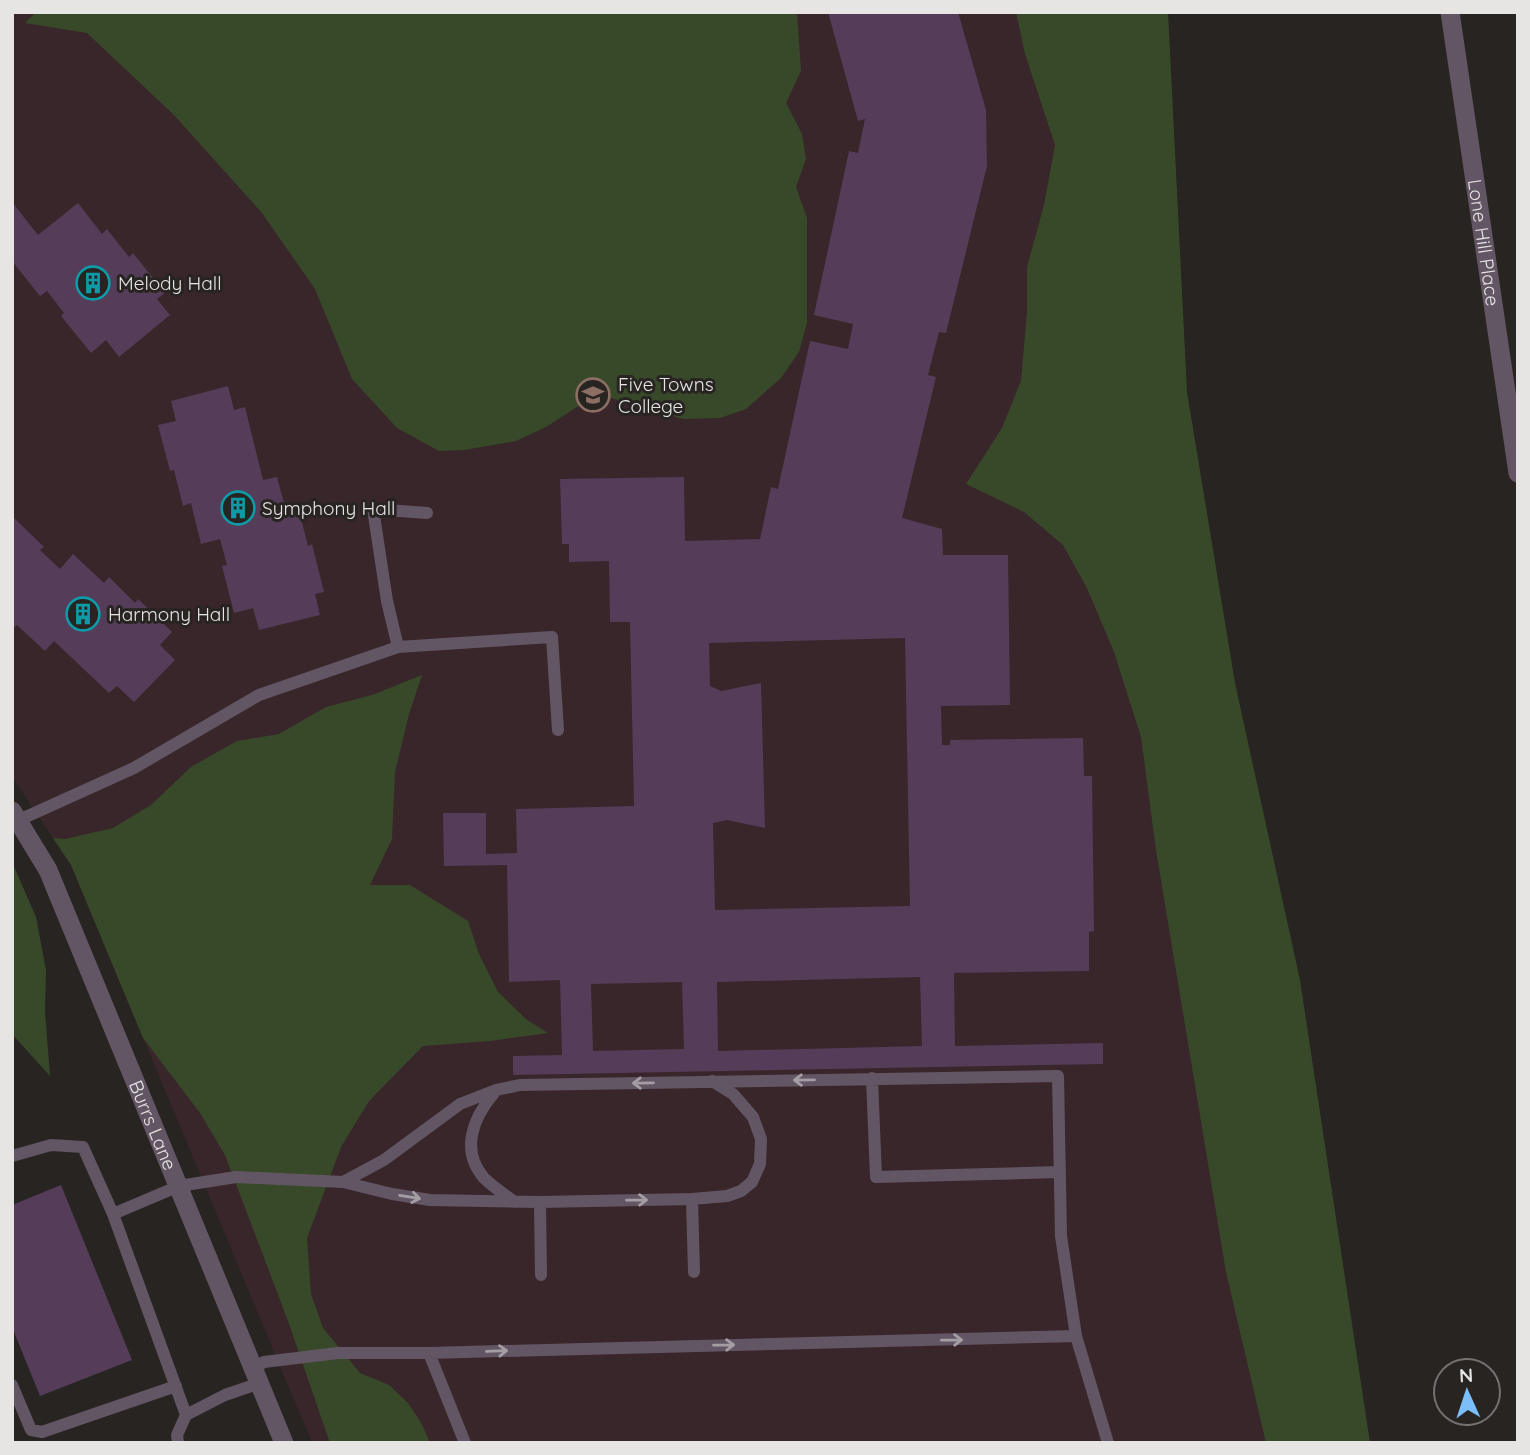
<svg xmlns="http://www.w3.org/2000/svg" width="1530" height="1455" font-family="Quicksand,sans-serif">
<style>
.education{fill:#39262a}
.green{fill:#384929}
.building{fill:#553c59;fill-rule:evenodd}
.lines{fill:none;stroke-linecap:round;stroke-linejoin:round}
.service{stroke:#625664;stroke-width:12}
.minor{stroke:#625664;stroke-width:19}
.tertiary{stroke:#625664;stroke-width:19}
.oneway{stroke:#a49ea4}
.labels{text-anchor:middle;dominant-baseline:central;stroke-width:6;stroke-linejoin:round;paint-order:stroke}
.street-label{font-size:19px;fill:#e7e5e4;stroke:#272422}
.poi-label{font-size:19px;fill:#e7e5e4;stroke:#272422;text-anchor:start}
</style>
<rect width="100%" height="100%" fill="#272422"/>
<path class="education" d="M12,12H1133L1249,1127L1342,1443H312L71,865L12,777Z"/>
<path class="green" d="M36,12H797L801,71L786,103L802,134L806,159L796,187L807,218V323L799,352L781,378L746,409L720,418L683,419L597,394L546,427L516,441L464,450L439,451L397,428L352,379L315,289L262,213L174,115L87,33L25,23Z
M1016,12H1168L1187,392L1235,683L1300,980L1370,1443H1266L1226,1272L1156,850L1141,737L1114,652L1087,588L1063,545L1024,512L966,484L1002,428L1021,381L1027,311V267L1044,205L1055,145L1025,54Z
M422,675L409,714L395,772L392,839L370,885H410L468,921L479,954L498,992L527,1020L548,1033L490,1041L423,1046L369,1101L341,1147L307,1238L311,1294L323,1328L360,1373L389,1385L408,1403L422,1424L430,1443H330L288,1321L225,1155L200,1113L143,1038L71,865L53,838L65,839L113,828L151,805L191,767L237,741L279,734L326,707L372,695Z
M12,862L36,917L46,970L45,1011L50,1076L12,1034Z"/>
<path class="building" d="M828,12H958L986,110L987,166L946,333L939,332L928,375L936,377L902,518L942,529L943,555H1008L1010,705L941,706L942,745H950V740L1083,738L1084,776H1092L1094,931L1089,932V971L954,973L955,1046L1103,1043V1064L513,1075V1056L562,1055L560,980L509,982L507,865L444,866L443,813H486V854L517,853L516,809L634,806L630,622H610L609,561L569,562V544H562L560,479L684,477L685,541L760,539L771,487L778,489L810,341L848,349L853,324L814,315L849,151L858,153L865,119L858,121ZM905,638L910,906L715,910L713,823L727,820L765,828L761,683L721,691L710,686L709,643ZM920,977L922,1046L718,1051L717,982ZM682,982L684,1049L593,1051L591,984Z
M12,202L38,235L78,203L102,234L107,229L129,257L133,253L165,293L157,299L170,315L119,357L106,340L91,353L61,316L64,313L47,291L40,296L12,261Z
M228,386L234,410L245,407L263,480L277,477L287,514L299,511L308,546L312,544L324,592L315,594L320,615L259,630L253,608L234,613L222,566L227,565L220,539L201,544L191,503L183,506L174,470L170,471L158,425L176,421L171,401Z
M12,516L44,547L40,550L60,569L73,554L104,583L109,577L135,603L138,599L172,632L160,645L175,660L134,702L117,686L109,693L54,641L45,651L17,625L12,629Z
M61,1185L132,1360L40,1396L12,1327V1205Z"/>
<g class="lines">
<path class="service" d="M398,647L387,601L373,509L427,513
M19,820L134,768L259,695L398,647L552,637L558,730
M872,1078L876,1177L1060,1172
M494,1093C473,1118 460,1150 484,1178C493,1187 505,1195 515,1202
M12,1156L51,1145L83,1147L113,1214L186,1415
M343,1182L384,1160L460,1104L496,1090L520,1085L1058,1076L1061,1236L1076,1336L1108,1443
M692,1199L694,1272
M540,1202L541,1275
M113,1214L179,1186L236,1177L343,1182L392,1194L430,1200L540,1202L692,1199L727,1196L741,1191L752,1182L760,1164L761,1139L753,1117L733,1094L712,1081
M429,1353L1076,1336
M254,1368L264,1362L338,1353H429L465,1443
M12,1385L31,1430L42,1432L176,1386
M178,1443L177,1435L186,1415L225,1395L260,1383"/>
<path class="minor" id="s1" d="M1450,12L1518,473"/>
<path class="tertiary" id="s2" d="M12,811L48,870L284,1443"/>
</g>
<defs><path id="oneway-shaft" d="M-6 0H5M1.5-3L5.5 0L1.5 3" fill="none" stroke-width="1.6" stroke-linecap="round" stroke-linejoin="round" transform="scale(1.75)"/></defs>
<g class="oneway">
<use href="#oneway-shaft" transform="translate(804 1080) rotate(179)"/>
<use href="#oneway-shaft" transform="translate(643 1083) rotate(179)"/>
<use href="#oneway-shaft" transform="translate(410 1197) rotate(9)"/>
<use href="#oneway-shaft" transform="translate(637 1200) rotate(-1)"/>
<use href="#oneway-shaft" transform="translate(952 1340) rotate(-1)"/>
<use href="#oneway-shaft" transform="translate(724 1345) rotate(-1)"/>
<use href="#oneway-shaft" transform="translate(497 1351) rotate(-2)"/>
</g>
<defs>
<symbol id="building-ring" viewBox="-11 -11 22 22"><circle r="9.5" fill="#272422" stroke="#0f9aa8" stroke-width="1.5"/><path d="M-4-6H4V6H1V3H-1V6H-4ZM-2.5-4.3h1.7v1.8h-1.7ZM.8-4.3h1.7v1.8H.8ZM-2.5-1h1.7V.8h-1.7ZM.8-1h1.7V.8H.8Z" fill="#0f9aa8"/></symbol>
<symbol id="university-ring" viewBox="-11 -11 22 22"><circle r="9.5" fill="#272422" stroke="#8d6e63" stroke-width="1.5"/><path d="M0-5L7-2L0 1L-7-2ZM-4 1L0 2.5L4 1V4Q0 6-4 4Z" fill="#8d6e63"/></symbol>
</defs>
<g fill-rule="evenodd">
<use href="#building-ring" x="74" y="264" width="38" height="38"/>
<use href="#university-ring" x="574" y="376" width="38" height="38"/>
<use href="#building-ring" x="219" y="489" width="38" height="38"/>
<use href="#building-ring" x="64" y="595" width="38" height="38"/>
</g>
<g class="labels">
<g class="street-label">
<text stroke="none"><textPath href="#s1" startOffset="233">Lone Hill Place</textPath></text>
<text stroke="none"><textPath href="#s2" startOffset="345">Burrs Lane</textPath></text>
</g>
<g class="poi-label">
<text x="118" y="283">Melody Hall</text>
<text x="618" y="384">Five Towns<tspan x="618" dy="22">College</tspan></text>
<text x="262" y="508">Symphony Hall</text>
<text x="108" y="614">Harmony Hall</text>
</g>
</g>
<rect width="1530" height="1455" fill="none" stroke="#e7e5e4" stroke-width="28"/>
<g transform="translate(1467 1392) rotate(357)"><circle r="33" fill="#272422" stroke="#747170" stroke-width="2"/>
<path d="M0-5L12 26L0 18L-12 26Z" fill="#7cbef9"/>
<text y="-10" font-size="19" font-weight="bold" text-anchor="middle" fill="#e7e5e4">N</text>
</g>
</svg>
